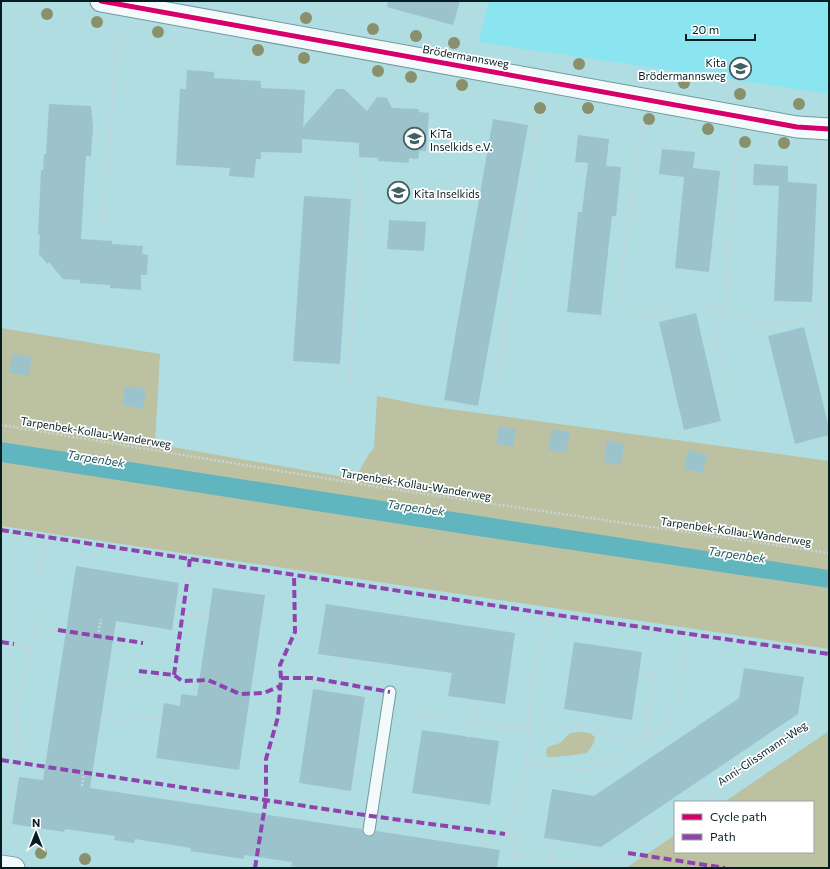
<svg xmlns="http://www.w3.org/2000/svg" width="830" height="869" font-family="Commissioner,sans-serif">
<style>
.built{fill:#8be5f0}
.green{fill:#bcc1a1}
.water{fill:#61b5bf}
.building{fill:#9cc3cc}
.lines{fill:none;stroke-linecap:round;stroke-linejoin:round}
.lane-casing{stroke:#73999e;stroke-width:13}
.street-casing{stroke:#73999e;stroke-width:23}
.path{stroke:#c6d5d7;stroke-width:2.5;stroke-dasharray:2 2;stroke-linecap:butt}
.lane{stroke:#f3fafb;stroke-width:11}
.street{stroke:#f3fafb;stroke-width:21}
.quiet{stroke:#8e44ad;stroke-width:4;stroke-dasharray:8 4;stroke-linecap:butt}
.cycleway-casing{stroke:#fefefe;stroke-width:8}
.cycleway{stroke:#d6006c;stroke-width:5}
.tree{fill:#8a906b}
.labels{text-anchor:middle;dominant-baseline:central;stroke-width:3.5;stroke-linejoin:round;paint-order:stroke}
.street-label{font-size:11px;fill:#041d20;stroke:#fefefe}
.poi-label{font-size:11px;fill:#041d20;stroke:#fefefe;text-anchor:start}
.water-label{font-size:12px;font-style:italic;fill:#215960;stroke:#fefefe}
</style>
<rect width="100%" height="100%" fill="#afdde2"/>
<path class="built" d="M489,1H829V94L478,42Z"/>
<path class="green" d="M1,328L160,354L155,444L355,479L369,454L374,448L377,396L427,406L829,461V649L1,526Z
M829,731V868H626L675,835V852H813V802H724Z
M580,732L590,733L595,737L594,743L587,753C583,754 550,758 547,757L546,750L548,747L560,743L570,733Z"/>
<path class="water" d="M1,442L829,570V588L484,537L1,462Z"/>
<path class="building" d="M388,1H460L453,25L387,7Z
M187,70L214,72V78L261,81V88L305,90L303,127L336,89H344L367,111L377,97L387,98L392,108L419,109V112L429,113L426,151H419L418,159L409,158V163L378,161V158L359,157V143L302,139V153L261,152V159H256L254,178L229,176L230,168L176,165L180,89H186Z
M49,104L91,106L93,127L91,156H86L81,239L112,241V244L143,246L142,254L148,255L147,275H141V290L110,288V285L80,283V280L63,279L49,262L47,264L39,254L40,235H38L41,170H43L44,154H46Z
M493,119L528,125L478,406L444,400Z
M578,135L609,139L606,166L621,167L616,216H612L601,315L567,312L578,212H582L588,163L575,162Z
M662,149L695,152L693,168L720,171L709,272L675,268L684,177L659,174Z
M754,164L788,166V182L817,184L812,302L774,301L779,186L753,185Z
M304,196L351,199L340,364L293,361Z
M389,220L426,222L424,251L387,249Z
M696,313L721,421L684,430L659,322Z
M804,327L829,428V435L795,444L768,336Z
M13,354L32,357L28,376L9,373Z
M125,386L146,389L143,409L122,405Z
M499,426L516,429L513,447L496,444Z
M552,429L570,432L566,453L548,450Z
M607,440L624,444L621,465L604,462Z
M688,450L707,454L703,473L684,469Z
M76,566L179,583L172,630L116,621L90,788L362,829L364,835L368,837L374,835L376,831L500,850L497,868H301L291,866L292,862L244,855V859L190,851L191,848L135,839L134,843L114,840L115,836L65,829L64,832L12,824L19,777L43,780Z
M213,588L265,595L239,770L156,758L164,703L180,706L181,694L197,696Z
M326,604L515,633L505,704L448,696L452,673L318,654Z
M574,642L642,652L632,720L564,709Z
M744,668L804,677L798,714L601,847L544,838L552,789L594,796L739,698Z
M313,689L365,697L351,791L299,783Z
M422,730L499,741L490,805L412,793Z"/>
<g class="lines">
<defs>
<path id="lane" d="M369,830L390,692"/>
<path id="street" d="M101,1L797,127L829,129
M1,866L14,868"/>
</defs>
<use href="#lane" class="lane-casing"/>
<use href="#street" class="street-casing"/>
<path class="path" d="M642,122L619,286L622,308L640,318L687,301L766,324L829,315
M823,149L828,282L818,317L829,365
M347,156L361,177L349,382
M103,225L118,26
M495,384L542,102
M730,394L714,338L725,312L737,137
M1,425L378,487L829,553
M187,583L189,567
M184,614L209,618
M36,626L58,630
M98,636L101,619
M143,643L148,626
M14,644L31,648
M640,671L654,673L648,722L649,736L664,749
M403,680L404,667
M106,683L136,689
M342,684L346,658
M405,712L527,730L558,731L574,727L584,728L625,739L660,733L668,724L671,711L679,700L682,691L683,665L687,634
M132,716L162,720
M101,717L131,722
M473,722L476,700
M361,724L369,725
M776,729L788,746
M467,737L469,722
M736,756L749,773
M528,763L552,765L581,770L591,769L621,755L648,736
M354,769L362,770
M701,780L712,797
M82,786L84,771
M690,787L699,802
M135,794L138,781
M190,802L192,788
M705,802L829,718
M644,818L655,835
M340,825L342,812
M393,833L395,820
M3,844L18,746L16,699L26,671L36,626L37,573L48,537
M483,847L485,832
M513,854L603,868
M551,860L553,840
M511,868L516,836L505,834L520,798L526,777L531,684L550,614
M606,868L675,822"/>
<use href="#lane" class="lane"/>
<use href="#street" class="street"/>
<path class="quiet" d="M1,530L550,614L829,654
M189,567L190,558
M58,630L143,643
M1,642L14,644
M139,671L174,675L182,681L208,680L240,694L264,693L280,686
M174,675L187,583
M281,678H312L390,692
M1,760L371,816L505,834
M628,853L725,868
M255,868L266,799V759L278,717L281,678L280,665L295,632L294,575"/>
<defs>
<path id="cycleway" d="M101,1L797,127L829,129"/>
</defs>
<use href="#cycleway" class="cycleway-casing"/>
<use href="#cycleway" class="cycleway"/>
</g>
<g class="tree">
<circle cx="47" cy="14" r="6"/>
<circle cx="306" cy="18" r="6"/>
<circle cx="97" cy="22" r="6"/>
<circle cx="373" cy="29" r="6"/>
<circle cx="158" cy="32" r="6"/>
<circle cx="416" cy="36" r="6"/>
<circle cx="454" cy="43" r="6"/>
<circle cx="258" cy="50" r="6"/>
<circle cx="304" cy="58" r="6"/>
<circle cx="579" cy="64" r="6"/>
<circle cx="378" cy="71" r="6"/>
<circle cx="411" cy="77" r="6"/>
<circle cx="684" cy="83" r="6"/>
<circle cx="462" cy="85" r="6"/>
<circle cx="740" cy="94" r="6"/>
<circle cx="799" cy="104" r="6"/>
<circle cx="540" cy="108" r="6"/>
<circle cx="588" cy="108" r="6"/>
<circle cx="649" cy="119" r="6"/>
<circle cx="708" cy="129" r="6"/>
<circle cx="745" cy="142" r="6"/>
<circle cx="784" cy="143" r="6"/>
<circle cx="41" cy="853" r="6"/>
<circle cx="85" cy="859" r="6"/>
</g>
<defs>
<symbol id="school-ring" viewBox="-11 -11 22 22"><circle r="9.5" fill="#fefefe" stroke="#406064" stroke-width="1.5"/><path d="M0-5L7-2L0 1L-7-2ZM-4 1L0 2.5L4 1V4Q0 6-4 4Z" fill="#406064"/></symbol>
</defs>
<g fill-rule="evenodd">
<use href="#school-ring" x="728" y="56" width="25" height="25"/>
<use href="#school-ring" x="402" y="126" width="25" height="25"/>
<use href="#school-ring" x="386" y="180" width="25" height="25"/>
</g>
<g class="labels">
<g class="street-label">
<text transform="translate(466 56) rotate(10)">Brödermannsweg</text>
<text transform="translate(96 432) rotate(9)">Tarpenbek-Kollau-Wanderweg</text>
<text transform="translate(416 484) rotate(9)">Tarpenbek-Kollau-Wanderweg</text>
<text transform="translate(736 531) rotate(8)">Tarpenbek-Kollau-Wanderweg</text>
<text transform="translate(762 753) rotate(-34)">Anni-Glissmann-Weg</text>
</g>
<g class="poi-label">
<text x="726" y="62" text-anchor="end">Kita<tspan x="726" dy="13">Brödermannsweg</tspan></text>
<text x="430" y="133">KiTa<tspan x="430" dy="13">Inselkids e.V.</tspan></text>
<text x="414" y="193">Kita Inselkids</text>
</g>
<g class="water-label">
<text transform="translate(96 458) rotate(9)">Tarpenbek</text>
<text transform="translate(416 507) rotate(8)">Tarpenbek</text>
<text transform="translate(737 554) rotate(8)">Tarpenbek</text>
</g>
</g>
<rect width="830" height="869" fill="none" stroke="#041d20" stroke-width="4"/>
<rect x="674" y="801" width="140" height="52" fill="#fefefe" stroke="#9aa4a5"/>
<rect x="682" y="814" width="20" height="6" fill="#d6006c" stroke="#9aa4a5"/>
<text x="710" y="821" font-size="12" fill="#041d20">Cycle path</text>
<rect x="682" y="834" width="20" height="6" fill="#8e44ad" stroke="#9aa4a5"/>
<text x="710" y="841" font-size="12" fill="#041d20">Path</text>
<g transform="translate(36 833)" stroke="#fefefe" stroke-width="3" paint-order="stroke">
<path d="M0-3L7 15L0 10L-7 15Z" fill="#041d20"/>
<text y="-6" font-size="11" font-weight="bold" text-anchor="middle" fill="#041d20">N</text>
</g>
<path d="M686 34v6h69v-6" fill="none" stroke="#041d20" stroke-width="2"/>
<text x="692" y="34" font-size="12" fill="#041d20" stroke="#fefefe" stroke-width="3" paint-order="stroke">20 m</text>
</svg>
